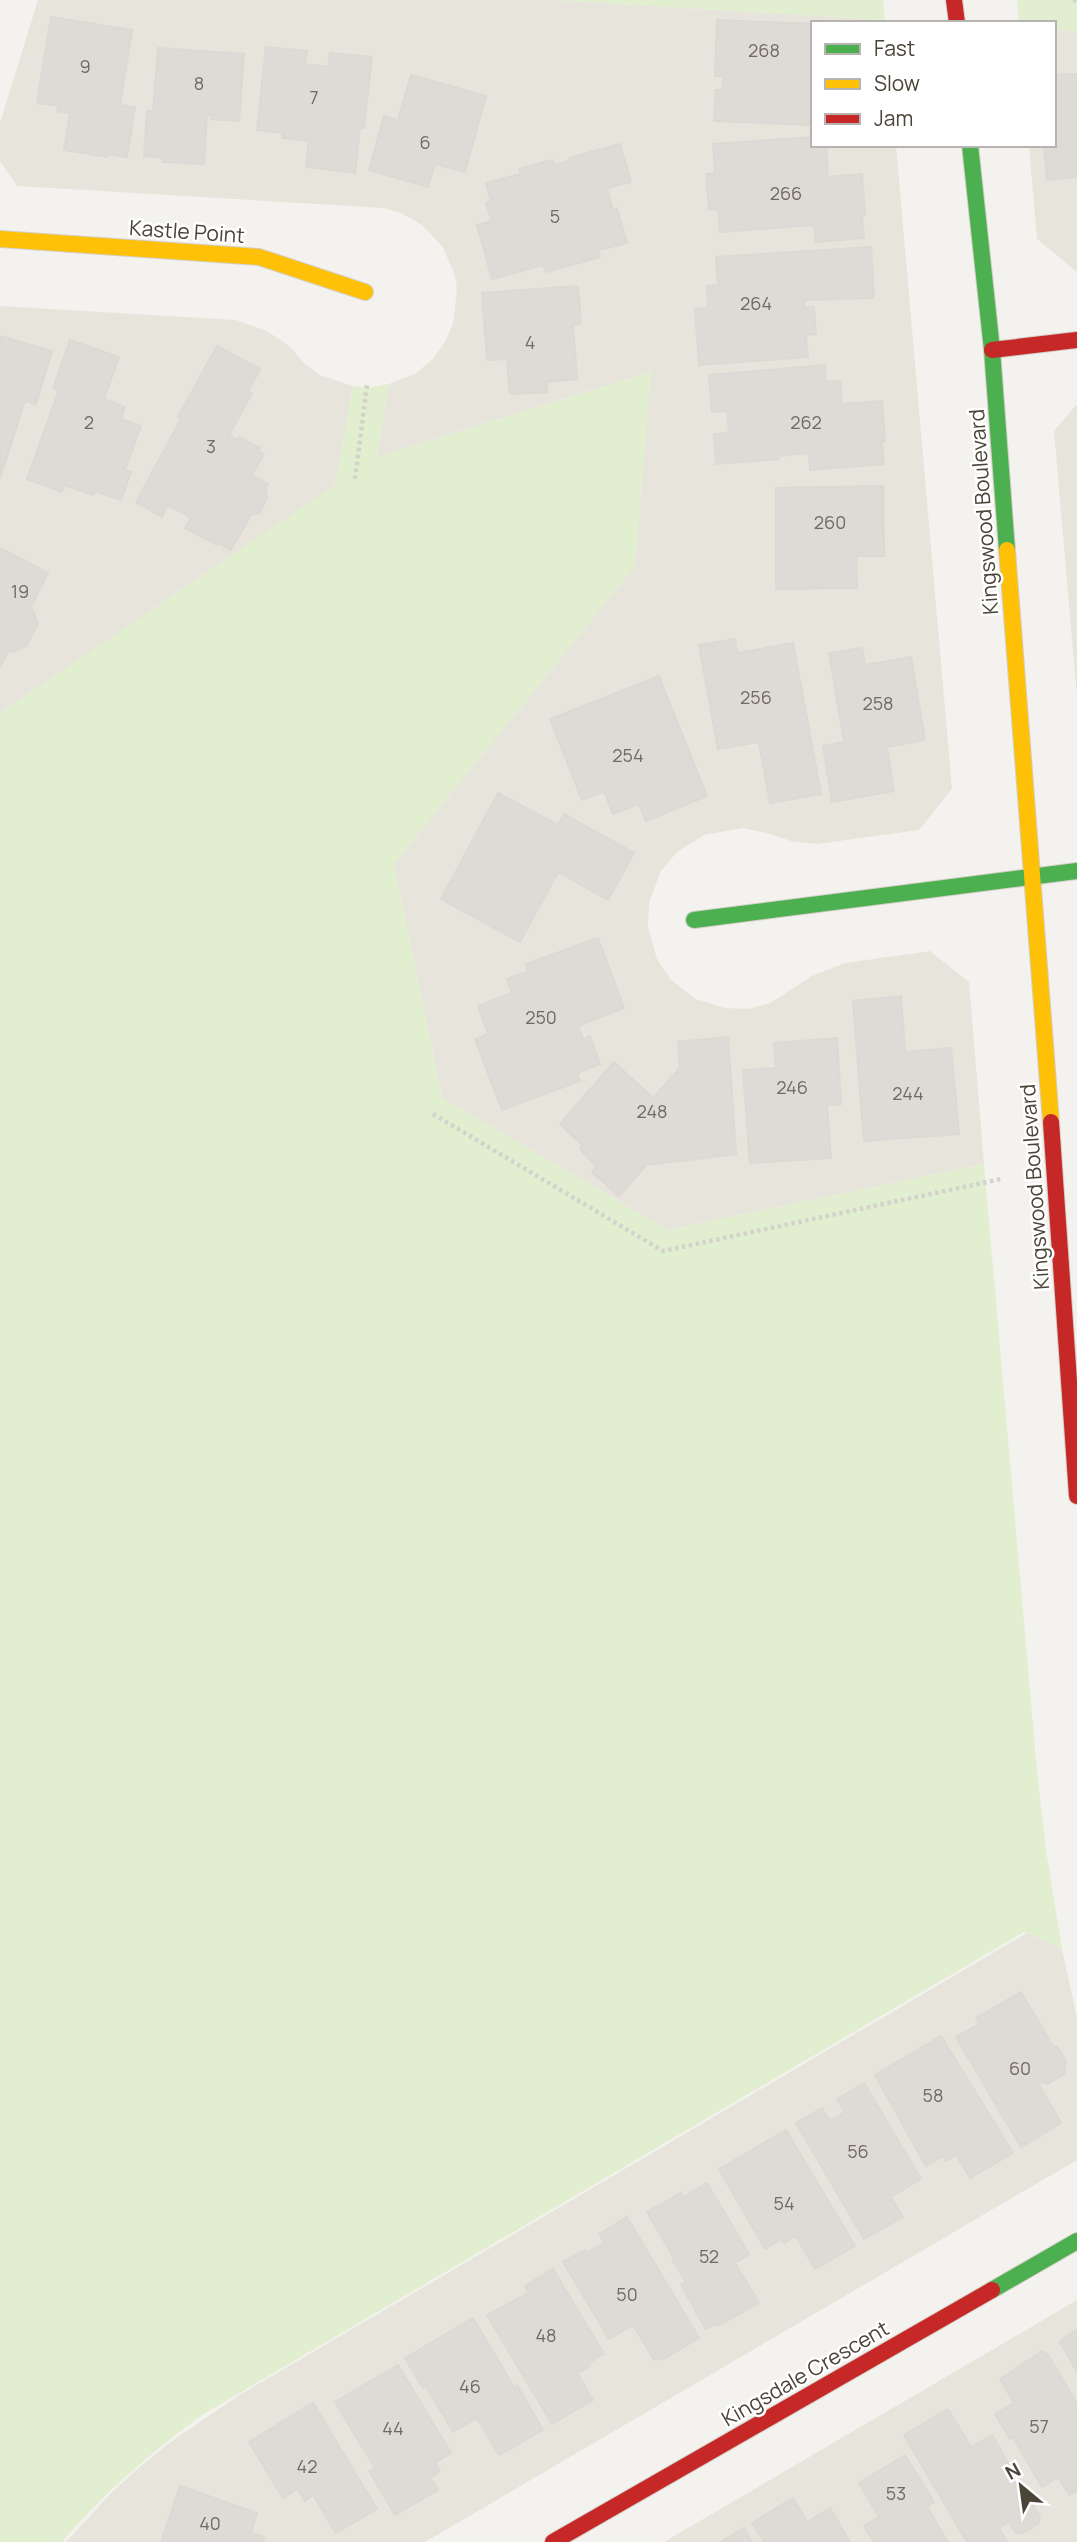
<svg xmlns="http://www.w3.org/2000/svg" width="1077" height="2542" font-family="Manrope,sans-serif">
<style>
.residential{fill:#e7e4dc}
.green{fill:#e1eecf}
.building{fill:#dedbd6;stroke:#dcd9d4;stroke-width:2}
.lines{fill:none;stroke-linecap:round;stroke-linejoin:round}
.fast-casing{stroke:#d3cfc5;stroke-width:18}
.slow-casing{stroke:#d3cfc5;stroke-width:18}
.jam-casing{stroke:#d3cfc5;stroke-width:18}
.path{stroke:#d3d2cc;stroke-width:4.5;stroke-dasharray:3.5 3.5;stroke-linecap:butt}
.fast{stroke:#4caf50;stroke-width:16}
.slow{stroke:#ffc107;stroke-width:16}
.jam{stroke:#c62828;stroke-width:16}
.labels{text-anchor:middle;dominant-baseline:central;stroke-width:5;stroke-linejoin:round;paint-order:stroke}
.number-label{font-size:18px;fill:#706a61}
.street-label{font-size:21px;fill:#4b4439;stroke:#fff}
</style>
<rect width="100%" height="100%" fill="#f4f2ee"/>
<path class="residential" d="M38,0H552L885,20V23H813V145H896L952,789L919,830L817,844L791,841L767,833L743,828L704,835L677,852L661,871L649,902L648,927L657,959L671,980L696,999L725,1008L748,1009L770,1003L814,975L845,963L930,951L969,982L984,1164L668,1230L442,1098L394,864L635,566L650,372L377,457L389,384L416,373L433,359L446,340L453,324L457,289L454,272L442,246L422,225L401,213L384,208L17,186L0,161V123Z
M1054,30L1077,31V272L1037,239L1029,145H1054Z
M0,306L236,320L267,331L289,346L306,365L320,375L353,386L336,485L0,713Z
M1077,404V697L1054,431Z
M1027,1933L1062,1949L1077,2018V2160L425,2542H66L112,2492L141,2466L172,2441L238,2396Z
M1077,2300V2542H664L1038,2323Z"/>
<path class="green" d="M552,0H883L885,20Z
M1017,0H1077V31L1054,30V23H1019Z
M651,372L635,566L394,864L442,1098L668,1230L984,1164L1037,1771L1046,1850L1062,1949L1024,1932L202,2415C150,2453 104,2493 62,2542H0V713L335,485L353,386L368,388L389,384L377,457Z"/>
<path class="building" d="M51,17L132,30L120,105L135,107L127,157L108,154L107,157L64,150L70,113L57,111L59,106L37,103Z
M717,20L813,24L812,125L714,121L716,90H722L723,76H715Z
M266,47L307,51L305,64L328,67L330,53L372,57L364,128H360L355,173L306,167L309,141L282,138L283,133L257,130Z
M158,48L244,54L239,121L211,119L212,115L207,114L204,164L163,162V158L144,156L147,111H153Z
M1077,74V177L1047,180L1044,145H1054V75Z
M411,75L486,96L465,172L435,164L428,187L369,170L384,116L398,120Z
M813,137V145H826L828,177L862,174L865,215H862L864,238L816,242L814,225L720,232L718,209L709,210L706,174H715L713,144Z
M620,144L631,182L607,188L613,211L617,209L627,243L598,250L600,257L546,272L543,265L492,279L477,225L492,221L486,203L491,201L486,183L521,174L519,169L552,160L553,165L570,161L569,158Z
M871,247L874,298L804,300L805,308L814,307L816,334L806,335L808,357L699,365L695,309L708,308L707,286L718,285L716,257Z
M578,286L581,324L573,325L577,379L547,382V392L510,394L507,359L487,360L482,293Z
M0,336L52,351L36,404L25,401L0,478Z
M70,340L119,357L104,399L125,407L121,419L141,426L125,470L131,472L121,500L95,491L93,495L64,485L62,492L27,479L59,390L53,388Z
M217,346L260,369L248,392L252,393L229,435L238,440L239,437L260,448L258,452L264,454L252,475L268,484L266,488L267,497L260,513L251,515L231,550L218,543L217,545L185,528L191,518L168,505L162,517L136,502L181,419L178,417Z
M825,365L826,382L840,381L842,404L882,401L885,441H882L884,464L810,470L809,453L778,456L779,459L716,464L714,434L729,433L727,411L712,412L709,375Z
M883,486L884,556H856L857,588L776,589V488Z
M0,548L48,573L30,609L33,610L38,624L26,646L12,652L9,650L0,667Z
M735,639L737,653L793,643L821,794L770,803L759,742L718,749L699,645Z
M862,648L865,665L911,657L925,740L887,747L894,791L832,802L823,746L844,742L829,653Z
M659,676L707,796L646,821L639,804L613,814L604,791L582,800L550,719Z
M498,793L558,825L564,814L634,853L608,900L558,872L520,942L441,899Z
M598,938L624,1008L578,1026L583,1039L590,1036L600,1064L577,1073L580,1081L502,1110L475,1039L488,1034L478,1006L512,993L507,979L528,971L526,964Z
M901,996L905,1052L951,1048L959,1134L864,1141L853,1001Z
M728,1037L736,1154L646,1165L619,1196L592,1172L596,1166L580,1149L582,1145L560,1124L614,1062L653,1098L680,1068L678,1042Z
M837,1038L841,1104L827,1105L831,1158L750,1163L743,1070L776,1068L774,1043Z
M1021,1992L1054,2048L1057,2046L1066,2062L1064,2074L1047,2084L1043,2082L1039,2085L1061,2123L1021,2147L956,2037L979,2024L976,2018Z
M941,2036L1013,2153L970,2178L956,2155L946,2161L943,2156L926,2166L875,2075Z
M864,2083L921,2179L891,2197L903,2217L864,2239L796,2123L822,2108L830,2121L845,2112L837,2099Z
M786,2130L855,2246L815,2269L796,2236L784,2243L782,2239L765,2249L719,2169Z
M707,2183L749,2254L735,2263L759,2303L718,2326L716,2323L706,2329L681,2285L686,2282L672,2259L674,2258L647,2212L681,2193L683,2197Z
M627,2217L699,2338L662,2360L660,2357L654,2360L633,2325L609,2339L563,2262L585,2250L587,2253L604,2243L599,2234Z
M553,2269L604,2354L588,2363L590,2366L577,2373L593,2400L552,2424L487,2315L529,2293L525,2286Z
M473,2318L514,2387L517,2385L543,2430L499,2455L477,2418L453,2432L426,2386L423,2388L405,2358Z
M1076,2330H1077V2372L1060,2342Z
M1042,2351L1048,2355L1077,2404V2491L1069,2495L1058,2477L1042,2487L1013,2437L1010,2439L995,2414L1014,2403L1000,2379Z
M398,2365L451,2453L435,2463L440,2471L430,2478L438,2490L395,2515L369,2471L375,2468L335,2402Z
M313,2403L377,2509L336,2533L313,2495L305,2501L297,2489L283,2498L249,2442Z
M948,2409L971,2447L992,2435L1040,2517L1038,2524L1023,2533L1015,2532L1009,2522L999,2528L1007,2542H967L904,2435Z
M905,2455L934,2502L927,2507L948,2542H874L864,2526L879,2517L859,2483Z
M180,2486L257,2513L251,2533L264,2537L263,2542H161Z
M793,2498L807,2522L830,2508L850,2542H764L752,2523Z
M744,2528L752,2542H721Z"/>
<g class="lines">
<defs>
<path id="fast" d="M970,145L992,350L1007,550
M694,920L1077,871
M992,2290L1077,2241"/>
<path id="slow" d="M0,239L259,257L365,292
M1007,550L1051,1122"/>
<path id="jam" d="M954,0L957,23
M992,350L1077,340
M1051,1122L1077,1496
M553,2542L992,2290"/>
</defs>
<use href="#fast" class="fast-casing"/>
<use href="#slow" class="slow-casing"/>
<use href="#jam" class="jam-casing"/>
<path class="path" d="M1073,0H1077
M355,479L367,385
M433,1114L663,1251L1001,1179"/>
<use href="#fast" class="fast"/>
<use href="#slow" class="slow"/>
<use href="#jam" class="jam"/>
</g>
<g class="labels">
<g class="number-label">
<text x="764" y="50">268</text>
<text x="85" y="66">9</text>
<text x="199" y="83">8</text>
<text x="314" y="97">7</text>
<text x="425" y="142">6</text>
<text x="786" y="193">266</text>
<text x="555" y="216">5</text>
<text x="756" y="303">264</text>
<text x="530" y="342">4</text>
<text x="89" y="422">2</text>
<text x="806" y="422">262</text>
<text x="211" y="446">3</text>
<text x="830" y="522">260</text>
<text x="20" y="591">19</text>
<text x="756" y="697">256</text>
<text x="878" y="703">258</text>
<text x="628" y="755">254</text>
<text x="541" y="1017">250</text>
<text x="792" y="1087">246</text>
<text x="908" y="1093">244</text>
<text x="652" y="1111">248</text>
<text x="1020" y="2068">60</text>
<text x="933" y="2095">58</text>
<text x="858" y="2151">56</text>
<text x="784" y="2203">54</text>
<text x="709" y="2256">52</text>
<text x="627" y="2294">50</text>
<text x="546" y="2335">48</text>
<text x="470" y="2386">46</text>
<text x="1039" y="2426">57</text>
<text x="393" y="2428">44</text>
<text x="307" y="2466">42</text>
<text x="896" y="2493">53</text>
<text x="210" y="2523">40</text>
</g>
<g class="street-label">
<text transform="translate(187 231) rotate(4)">Kastle Point</text>
<text transform="translate(983 512) rotate(-94)">Kingswood Boulevard</text>
<text transform="translate(1034 1187) rotate(-94)">Kingswood Boulevard</text>
<text transform="translate(805 2373) rotate(-30)">Kingsdale Crescent</text>
</g>
</g>
<rect x="811" y="21" width="245" height="126" fill="#ffffff" stroke="#b7b4b0" stroke-width="2"/>
<rect x="825" y="44" width="35" height="10" fill="#4caf50" stroke="#b7b4b0" stroke-width="2"/>
<text x="874" y="56" font-size="21" fill="#4b4439">Fast</text>
<rect x="825" y="79" width="35" height="10" fill="#ffc107" stroke="#b7b4b0" stroke-width="2"/>
<text x="874" y="91" font-size="21" fill="#4b4439">Slow</text>
<rect x="825" y="114" width="35" height="10" fill="#c62828" stroke="#b7b4b0" stroke-width="2"/>
<text x="874" y="126" font-size="21" fill="#4b4439">Jam</text>
<g transform="translate(1021 2486) rotate(331)" stroke="#ffffff" stroke-width="5" paint-order="stroke">
<path d="M0-5L12 26L0 18L-12 26Z" fill="#4b4439"/>
<text y="-10" font-size="19" font-weight="bold" text-anchor="middle" fill="#4b4439">N</text>
</g>
</svg>
